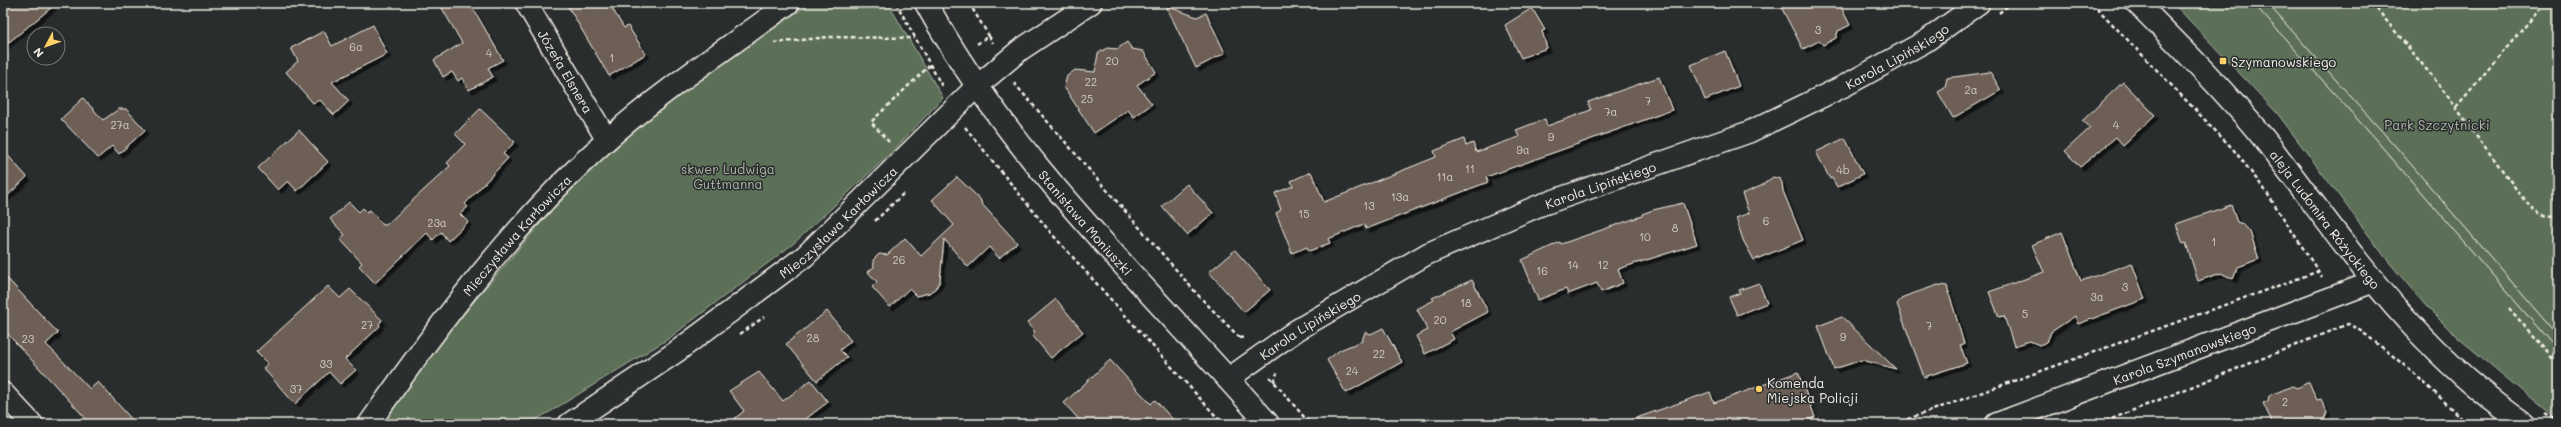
<svg xmlns="http://www.w3.org/2000/svg" width="2561" height="427" font-family="Mali,sans-serif">
<style>
.green{fill:#5c6f58;stroke:#a8b0a0}
.building{fill:#6d5e54;stroke:#f4f1e8;filter:url(#shadow)}
.lines{fill:none;stroke-linecap:round;stroke-linejoin:round}
.street-casing{stroke:#f4f1e8;stroke-width:24}
.secondary-casing{stroke:#f4f1e8;stroke-width:25}
.path{stroke:#f4f1e8;stroke-width:2.5;stroke-dasharray:4 3;stroke-linecap:butt}
.street{stroke:#2a2d2e;stroke-width:21}
.secondary{stroke:#2a2d2e;stroke-width:22}
.tram{stroke:#f4f1e8;stroke-width:1}
.poi-dot{fill:#ffd166;stroke:#2a2d2e;stroke-width:1.5}
.labels{text-anchor:middle;dominant-baseline:central;stroke-width:3;stroke-linejoin:round;paint-order:stroke}
.number-label{font-size:11px;fill:#d2ccc3}
.street-label{font-size:13px;fill:#f4f1e8;stroke:#2a2d2e}
.poi-label{font-size:13px;fill:#f4f1e8;stroke:#2a2d2e;text-anchor:start}
.park-label{font-size:13px;fill:#b0b6a7;stroke:#2a2d2e}
</style>
<defs>
<filter id="shadow"><feDropShadow dx="3.5" dy="3.5" stdDeviation="0" flood-color="#0009"/></filter>
</defs>
<rect width="100%" height="100%" fill="#2a2d2e"/>
<filter id="ink" filterUnits="userSpaceOnUse"><feTurbulence type="fractalNoise" baseFrequency=".025" numOctaves="2"/><feDisplacementMap in="SourceGraphic" scale="8" xChannelSelector="R" yChannelSelector="G"/><feConvolveMatrix kernelMatrix="1 2 1 2 8 2 1 2 1" color-interpolation-filters="sRGB"/></filter>
<g filter="url(#ink)">
<path class="green" d="M811,3H888L943,98L892,152L793,244L668,339L548,413L527,424H382C417,371 457,321 499,272C529,237 559,200 593,168C658,105 734,53 811,3Z
M2173,3H2558V424H2555L2552,416L2456,336L2426,306L2388,261L2277,113Z"/>
<path class="building" d="M3,3H57L3,47Z
M439,3H470L503,60L488,68L493,77L469,90L462,78L458,81L452,72L443,77L434,60L462,43Z
M566,3H609L624,28L628,26L646,54L609,76Z
M1779,3H1839L1850,25L1838,31L1836,38L1823,45L1819,41L1803,49Z
M1166,6L1197,17L1206,13L1225,53L1196,68Z
M1532,8L1545,30L1542,31L1547,48L1521,58L1505,25Z
M373,25L387,54L332,82L349,101L334,115L320,100L313,103L286,72L298,61L291,48L324,31L332,46Z
M1127,42L1132,49L1143,51L1156,72L1137,85L1152,104L1134,117L1128,110L1094,133L1064,87L1067,76L1075,70L1095,72L1098,53L1107,48L1117,49Z
M1725,51L1739,86L1705,100L1691,65Z
M1990,72L2001,90L1953,118L1938,92L1945,88L1947,78Z
M1659,77L1672,110L1486,177L1488,182L1366,229L1364,224L1328,239L1330,243L1309,251L1307,247L1292,253L1276,213L1281,210L1275,193L1293,186L1291,181L1311,172L1324,202L1436,157L1434,151L1464,139L1466,146L1473,143L1476,152L1519,137L1516,130L1545,119L1547,126L1591,110L1588,102Z
M2123,82L2155,115L2123,145L2116,137L2080,167L2065,151L2090,128L2082,121Z
M83,98L103,120L119,109H126L145,130L119,154L112,146L98,158L61,119Z
M480,109L515,142L503,154L508,158L465,204L468,207L460,214L468,222L448,241L441,232L433,240L427,233L375,283L359,266L362,263L340,239L345,235L330,219L349,202L359,212L363,208L367,212L370,210L383,225H386L450,166L447,163L465,144L455,134Z
M299,130L328,162L297,191L288,181L278,190L258,168Z
M1845,138L1863,174L1837,187L1832,178L1830,179L1816,152Z
M3,150L27,177L3,200Z
M957,177L980,199L982,204L1017,243L999,258L989,247L968,267L944,239L940,281L936,288L929,293L916,296L909,289L890,307L872,287L877,282L868,272L874,267L873,260L879,254L887,255L905,238L921,256L954,225L932,200Z
M1773,177L1780,179L1782,183L1783,191L1803,240L1754,260L1743,240L1736,218L1749,213L1742,194L1761,186Z
M1187,184L1213,213L1187,235L1162,206Z
M1683,203L1697,244L1618,269L1623,283L1601,292L1597,283L1568,294L1566,289L1538,300L1522,260L1560,242L1561,244L1642,216V214L1653,210Z
M2231,205L2237,222L2243,224L2250,232L2259,259L2238,267L2233,279L2221,273L2198,281L2186,243L2183,244L2176,224Z
M2062,232L2081,281L2132,263L2145,299L2078,324L2075,316L2051,332L2047,342L2039,345L2030,341L2014,346L2004,316L1999,317L1989,292L2044,272L2032,245Z
M1235,250L1270,290L1244,312L1209,272Z
M3,274L58,333L46,344L90,389L98,382L136,424H91L3,329Z
M1472,280L1488,312L1450,332L1454,339L1425,354L1416,336L1428,330L1417,309L1434,300L1432,298Z
M1759,283L1767,303L1737,315L1729,297L1740,293L1739,290Z
M1938,285L1947,286L1964,344L1960,345L1967,363L1924,377L1897,304L1903,297Z
M328,286L340,298L350,289L382,320L379,324L380,326L345,359L356,370L340,384L329,372L295,404L263,368L268,364L256,352Z
M1056,299L1083,332L1051,358L1032,335L1035,332L1027,323Z
M827,311L851,341L840,350L847,357L817,381L786,344Z
M1842,317L1896,369L1862,360L1834,369L1818,326Z
M1383,328L1402,362L1346,393L1327,360L1340,350L1362,341L1365,332L1371,334Z
M1110,360L1151,404L1155,400L1177,424H1083L1064,403Z
M759,372L783,401L811,380L828,402L799,424H728L744,411L729,391Z
M1798,372L1815,417L1798,424H1628V421L1710,392L1714,403Z
M2309,382L2317,400L2321,399L2327,412L2322,424H2273L2263,403L2268,401L2269,396L2292,386L2297,388Z"/>
<g class="lines">
<defs>
<g id="street">
<path id="s1" d="M526,3L607,140"/>
<path id="s2" d="M1228,379L1297,330L1427,254L1538,206L1749,132L1844,86L1926,41L1979,3"/>
<path d="M3,393L32,424"/>
<path id="s3" d="M369,424C440,322 515,222 608,139C665,88 728,48 789,3"/>
<path id="s4" d="M569,424L676,352L805,256L976,87L1020,50L1091,3"/>
<path id="s5" d="M1996,424L2373,282"/>
</g>
<g id="secondary">
<path id="s6" d="M926,3C1013,163 1150,288 1268,424"/>
<path id="s7" d="M2137,3C2181,47 2226,92 2265,140C2348,246 2411,347 2525,424"/>
</g>
</defs>
<use href="#street" class="street-casing"/>
<use href="#secondary" class="secondary-casing"/>
<path class="path" d="M896,3L943,88
M969,3L989,36
M2092,3L2233,149L2265,190L2322,277
M2372,3L2440,86L2525,201C2535,212 2543,218 2558,215
M1999,13L2011,3
M774,43L828,37L915,38
M977,44L989,36L993,43
M1014,83L1198,295L1240,338
M2456,107L2545,3
M965,127L1051,233L1223,424
M889,142L871,122L930,65
M875,221L903,194
M2509,308L2558,365
M740,334L764,317
M1239,338L1246,337
M1270,377L1310,424
M1274,382L1277,373
M2546,415L2558,422
M1894,424L2319,271
M2099,424L2348,324C2362,330 2372,340 2384,349C2414,372 2440,397 2467,424"/>
<use href="#street" class="street"/>
<use href="#secondary" class="secondary"/>
<path class="tram" d="M2253,3L2376,140L2558,351
M2267,3L2397,148L2558,336"/>
</g>
</g>
<g class="poi-dot">
<rect x="2219" y="57" width="8" height="8" rx="2"/>
<circle cx="1759" cy="389" r="4"/>
</g>
<g class="labels">
<g class="number-label">
<text x="1818" y="29">3</text>
<text x="356" y="46">6a</text>
<text x="489" y="52">4</text>
<text x="612" y="57">1</text>
<text x="1112" y="60">20</text>
<text x="1091" y="81">22</text>
<text x="1971" y="89">2a</text>
<text x="1087" y="98">25</text>
<text x="1648" y="100">7</text>
<text x="1611" y="111">7a</text>
<text x="120" y="124">27a</text>
<text x="2116" y="124">4</text>
<text x="1551" y="136">9</text>
<text x="1523" y="149">9a</text>
<text x="1470" y="168">11</text>
<text x="1843" y="169">4b</text>
<text x="1445" y="176">11a</text>
<text x="1400" y="196">13a</text>
<text x="1369" y="205">13</text>
<text x="1304" y="213">15</text>
<text x="1766" y="220">6</text>
<text x="437" y="222">23a</text>
<text x="1675" y="227">8</text>
<text x="1645" y="236">10</text>
<text x="2214" y="241">1</text>
<text x="899" y="259">26</text>
<text x="1573" y="264">14</text>
<text x="1603" y="264">12</text>
<text x="1542" y="270">16</text>
<text x="2125" y="286">3</text>
<text x="2097" y="296">3a</text>
<text x="1466" y="302">18</text>
<text x="2025" y="313">5</text>
<text x="1440" y="319">20</text>
<text x="367" y="324">27</text>
<text x="1929" y="325">7</text>
<text x="1843" y="336">9</text>
<text x="813" y="337">28</text>
<text x="28" y="338">23</text>
<text x="1379" y="353">22</text>
<text x="326" y="363">33</text>
<text x="1352" y="370">24</text>
<text x="296" y="388">37</text>
<text x="2285" y="401">2</text>
</g>
<g class="street-label">
<text stroke="none"><textPath href="#s2" startOffset="746">Karola Lipińskiego</textPath></text>
<text stroke="none"><textPath href="#s1" startOffset="79">Józefa Elsnera</textPath></text>
<text stroke="none"><textPath href="#s2" startOffset="422">Karola Lipińskiego</textPath></text>
<text stroke="none"><textPath href="#s7" startOffset="287">aleja Ludomira Różyckiego</textPath></text>
<text stroke="none"><textPath href="#s6" startOffset="272">Stanisława Moniuszki</textPath></text>
<text stroke="none"><textPath href="#s4" startOffset="337">Mieczysława Karłowicza</textPath></text>
<text stroke="none"><textPath href="#s3" startOffset="240">Mieczysława Karłowicza</textPath></text>
<text stroke="none"><textPath href="#s2" startOffset="98">Karola Lipińskiego</textPath></text>
<text stroke="none"><textPath href="#s5" startOffset="201">Karola Szymanowskiego</textPath></text>
</g>
<g class="poi-label">
<text x="2231" y="61">Szymanowskiego</text>
<text x="1767" y="382">Komenda<tspan x="1767" dy="15">Miejska Policji</tspan></text>
</g>
<g class="park-label">
<text x="2437" y="124">Park Szczytnicki</text>
<text x="728" y="168">skwer Ludwiga<tspan x="728" dy="15">Guttmanna</tspan></text>
</g>
</g>
<rect width="2561" height="427" fill="none" stroke="#2a2d2e" stroke-width="16"/>
<rect x="8" y="8" width="2545" height="411" fill="none" stroke="#f4f1e8" stroke-width="1.5" filter="url(#ink)"/>
<g transform="translate(46 46) rotate(229)"><circle r="19" fill="#2a2d2e" stroke="#7b7b78"/>
<path d="M0-3L7 15L0 10L-7 15Z" fill="#ffd166"/>
<text y="-6" font-size="11" font-weight="bold" text-anchor="middle" fill="#f4f1e8">N</text>
</g>
</svg>
